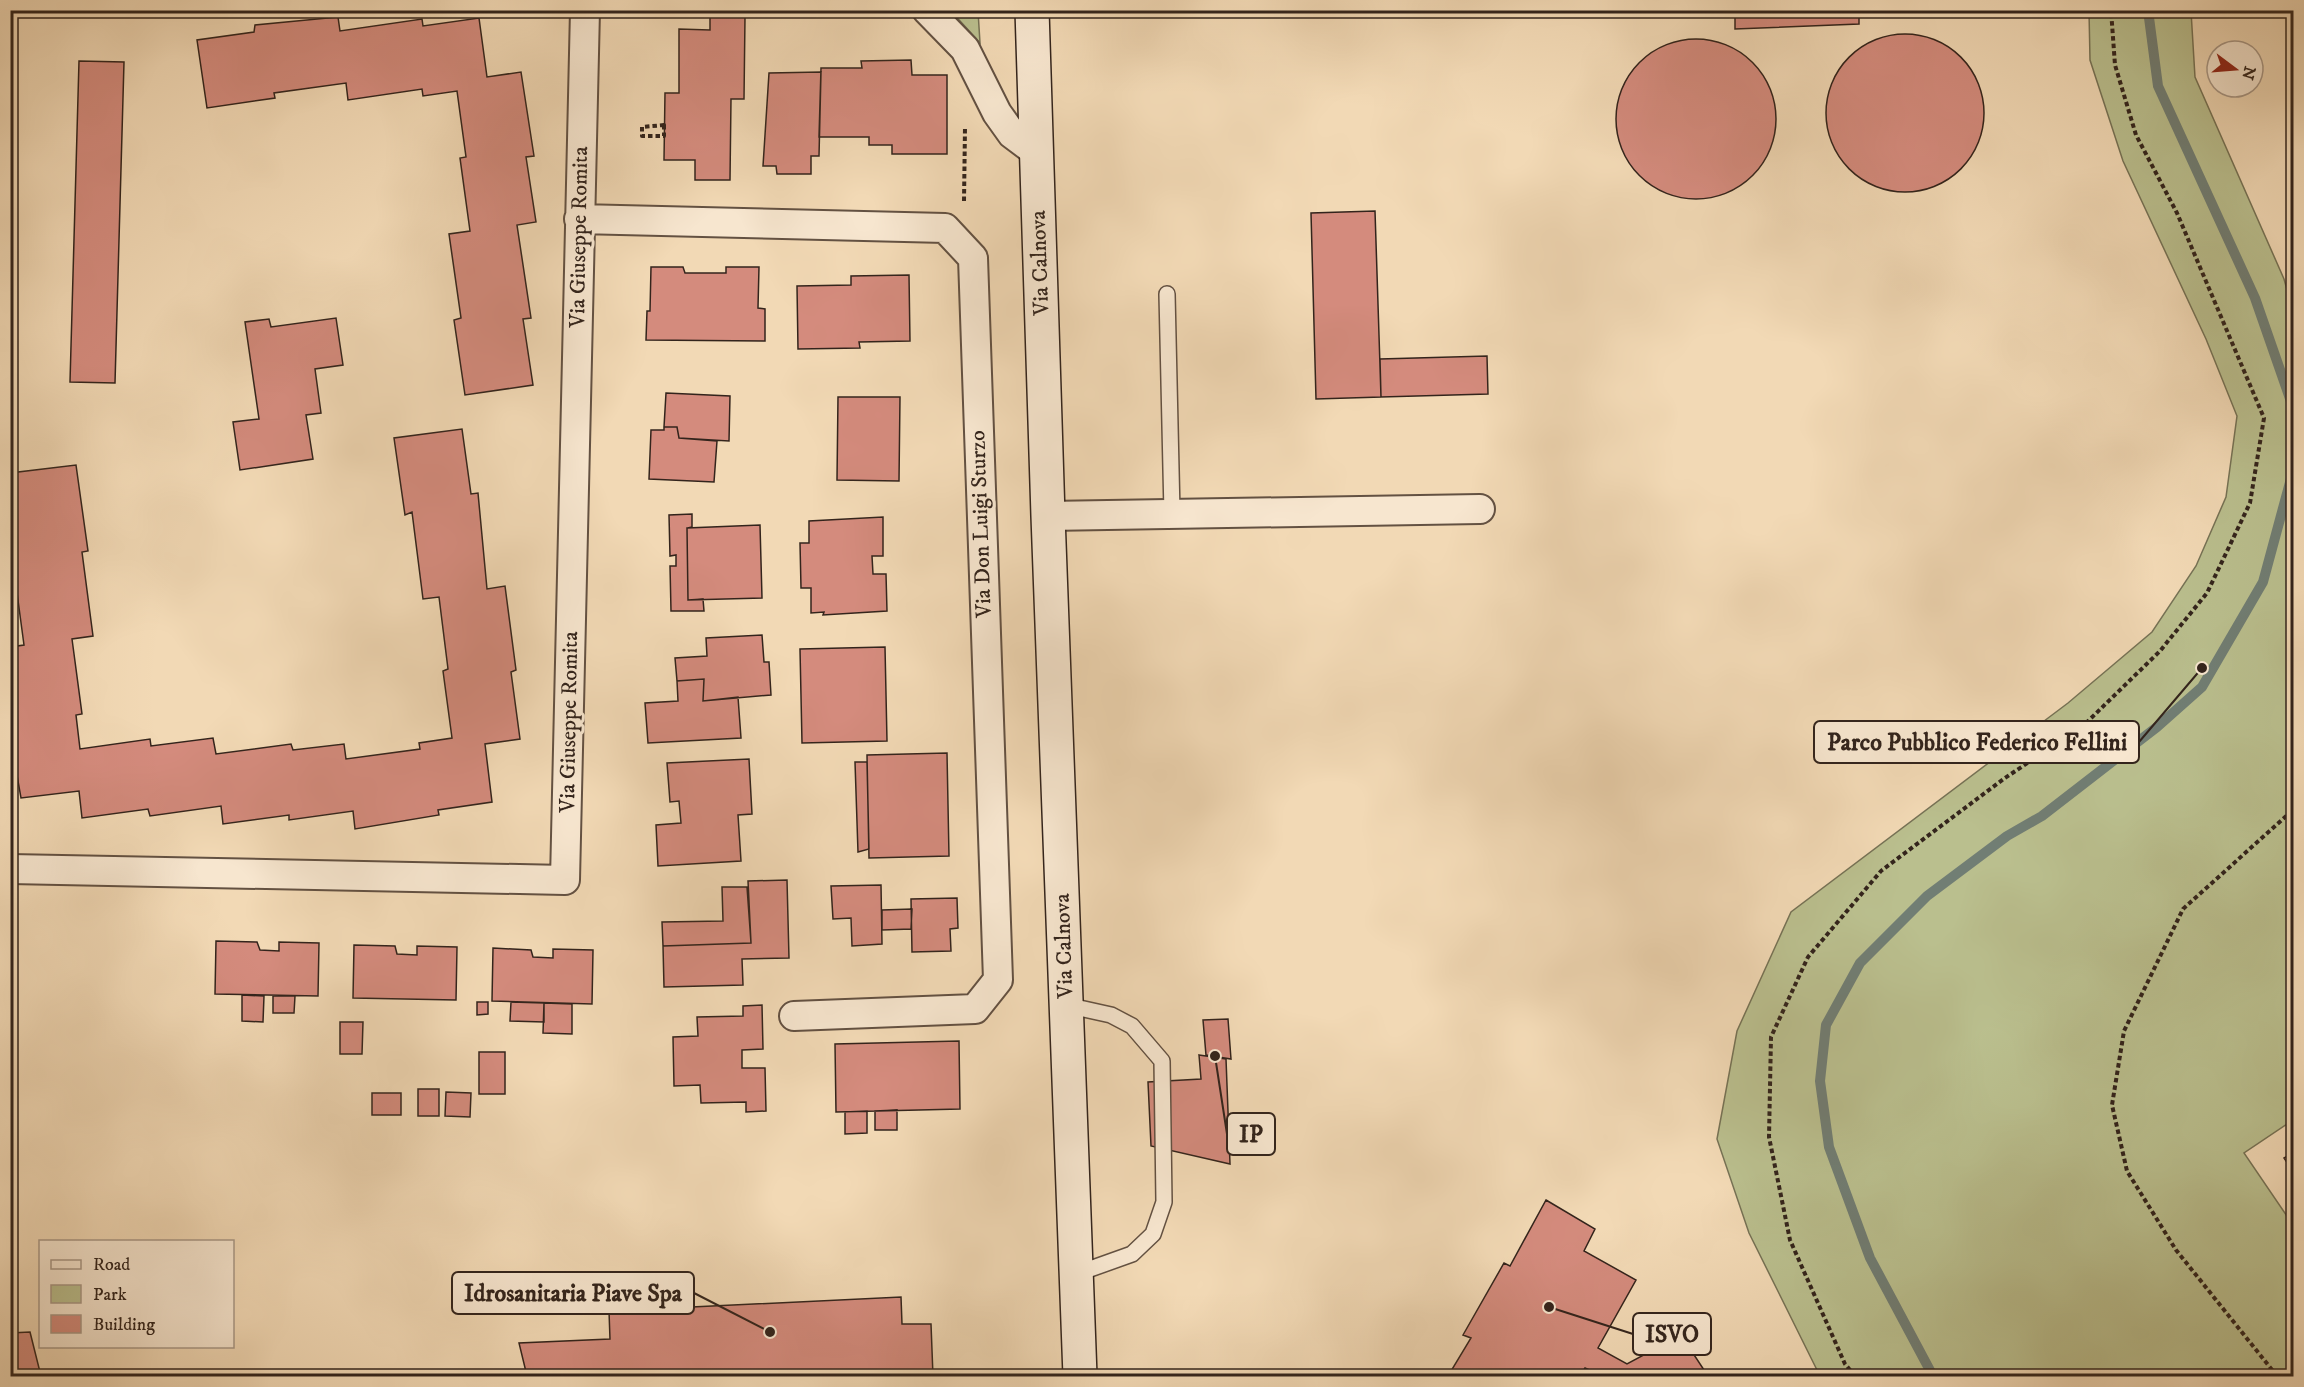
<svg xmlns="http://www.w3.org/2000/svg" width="2304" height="1387" font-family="'IM FELL DW Pica',serif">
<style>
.green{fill:#babf8e;stroke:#767255;stroke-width:1.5}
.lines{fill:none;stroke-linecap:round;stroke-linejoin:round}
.stream{stroke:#717e74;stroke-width:10}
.building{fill:#d48b7d;stroke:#33241c;stroke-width:1.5}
.service-casing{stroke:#635142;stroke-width:18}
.minor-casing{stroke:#635142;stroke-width:32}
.secondary-casing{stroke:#33241c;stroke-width:36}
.path{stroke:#33241c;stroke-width:4;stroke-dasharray:4.5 3;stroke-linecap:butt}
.service{stroke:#f7e6cf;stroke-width:15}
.minor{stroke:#f7e6cf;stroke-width:28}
.secondary{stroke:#f7e6cf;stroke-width:33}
.labels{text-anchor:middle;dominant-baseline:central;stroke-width:6;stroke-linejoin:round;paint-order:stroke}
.street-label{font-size:22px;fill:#33241c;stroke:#f7e6cf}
.leader{fill:none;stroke:#33241c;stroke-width:2}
.callout-dot{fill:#33241c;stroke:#f7e6cf;stroke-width:2}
.callout{fill:#f7e6cf;stroke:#33241c;stroke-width:2}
.callout-label{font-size:24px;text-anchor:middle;font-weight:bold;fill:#33241c}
</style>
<rect width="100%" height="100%" fill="#f2d9b5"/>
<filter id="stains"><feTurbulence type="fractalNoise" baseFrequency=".00333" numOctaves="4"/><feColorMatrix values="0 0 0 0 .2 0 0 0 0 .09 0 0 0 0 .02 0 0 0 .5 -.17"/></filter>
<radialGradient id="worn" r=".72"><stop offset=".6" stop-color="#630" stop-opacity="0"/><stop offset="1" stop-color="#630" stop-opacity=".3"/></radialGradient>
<path class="green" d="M951,11H978L980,43Z
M2089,11H2191L2195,77L2284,279L2293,311V1120L2244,1153L2293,1225V1376H1820L1749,1233L1717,1139L1737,1031L1791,912L2068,703L2152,632L2196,566L2226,497L2237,416L2206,339L2123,161L2090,60Z"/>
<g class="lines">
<path class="stream" d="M2148,10L2158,86L2255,298L2294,410
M1933,1376L1870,1258L1829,1147L1820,1081L1826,1025L1860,963L1927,896L2007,836L2042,816L2157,727L2202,687L2263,582L2292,475L2294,433"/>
</g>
<path class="building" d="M1735,10H1859V24L1735,29Z
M710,16L745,17L744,99H731L730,180H695V160H664L665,93H679V29L710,30Z
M338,17L340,31L422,19L423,26L479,18L487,77L521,72L534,156L526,157L536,222L517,225L531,318L523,319L533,385L465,395L454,320L461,318L449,234L470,231L460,158L466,157L457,91L423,96L422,89L348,100L346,83L274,93L275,98L207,108L197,40L254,32L255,25Z
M1826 113a79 79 0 1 1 158 0a79 79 0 1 1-158 0Z
M1616 119a80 80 0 1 1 160 0a80 80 0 1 1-160 0Z
M911,60L912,75H947V154H892V145H869V137H819L821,68H862L861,61Z
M79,61L124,62L115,383L70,382Z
M821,72L819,156H811V174H777L776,166H763L769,73Z
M1375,211L1381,397L1316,399L1311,213Z
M651,267H683L685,273H726V267H759L758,308L765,309V341L646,340L647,311H650Z
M909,275L910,341L859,342L860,348L798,349L797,286L851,285V276Z
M336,318L343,365L315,369L321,413L306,415L313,459L240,470L233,422L259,419L245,322L269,319L271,327Z
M1487,356L1488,394L1381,397L1380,359Z
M666,393L730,396L729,441L679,438L677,427H664Z
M838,397H900L899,481L837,480Z
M664,427H677L679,438L717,441L714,482L649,479L651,430H664Z
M462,429L471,494L478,493L487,589L505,586L516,670L511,672L520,739L485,744L492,802L438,810L439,815L355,829L353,811L289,820V815L223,824L221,806L150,816L148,809L82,818L79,791L21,798L10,736V711L12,710L10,647L24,645L11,548H17L10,499V473L76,465L88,551L82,552L93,636L72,639L82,714L76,715L80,749L150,739L151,746L213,738L216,754L291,744L293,750L344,744L346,759L420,749L419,743L452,738L443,671L448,669L439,597L423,599L412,512L405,515L394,438Z
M692,514V527L687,528L688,600L703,599L704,611H671L670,566H676V555L670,556L669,515Z
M883,517V556H872L873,574H886L887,611L823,615L824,612L811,613V588H801L800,543H809V521Z
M760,525L762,598L688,600L687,528Z
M762,635L764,662H769L771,695L703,701L704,679L677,681L675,658L707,656L706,638Z
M885,647L887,741L802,743L800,649Z
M704,679L703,701L738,697L741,738L648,743L645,703L678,701L677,681Z
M947,753L949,856L869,858L867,755Z
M749,759L752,814L738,815L741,861L658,866L656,825L681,823L679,801L670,802L667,763Z
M855,762H867L869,849L858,852Z
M787,880L789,958L742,959L743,985L664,987L663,946L751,943L748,881Z
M881,885L882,944L852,946L851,918L833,919L831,886Z
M722,887H747L751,943L663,946L662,922L723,921Z
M957,898L958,928L950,929L951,951L912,952L911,899Z
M912,909L911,929L882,930V910Z
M216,941L257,942L260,950L279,951V942L319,943L318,996L215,994Z
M354,945L395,946L397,954L417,955V946L457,947L456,1000L353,998Z
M493,948L531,950L533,957L553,958V949L593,950L592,1004L492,1001Z
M242,995L264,996L263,1022L242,1021Z
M273,996H295L294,1013H273Z
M477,1002H488V1014L477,1015Z
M511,1002L544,1003V1022L510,1021Z
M544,1003L572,1004V1034L543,1033Z
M762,1005L763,1049L742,1050V1068H765L766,1111L746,1112V1102L701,1103L700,1085L674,1086L673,1037L698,1036L697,1017L743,1016V1006Z
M1228,1019L1231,1059L1206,1055L1203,1020Z
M340,1022H363L362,1054H340Z
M959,1041L960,1109L836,1112L835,1044Z
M479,1052H505V1094H479Z
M1199,1055L1226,1059L1230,1164L1151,1146L1148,1082L1201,1079Z
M418,1089H439V1116H418Z
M446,1092L471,1093L470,1117L445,1116Z
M372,1093H401V1115H372Z
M897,1110V1130H875V1111Z
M867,1111V1133L845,1134V1112Z
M2294,1152V1173L2284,1158Z
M1546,1200L1595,1229L1584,1251L1636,1280L1598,1348L1627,1364L1681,1335L1708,1376H1603L1585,1368L1580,1376H1448L1471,1338L1463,1335L1504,1263L1510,1266Z
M901,1297L902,1324H931L933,1376H527L519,1343L610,1339L609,1311Z
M30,1332L41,1376H10V1333Z"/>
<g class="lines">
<defs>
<path id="service" d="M1167,294L1172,513
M1066,1005L1111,1015L1132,1026L1162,1061L1164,1202L1153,1234L1132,1254L1076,1274"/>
<path id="minor" d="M927,10L965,49L997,113L1012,134L1036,152
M579,219L945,228L973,258L998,980L975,1009L794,1016
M1048,516L1480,509
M10,869L565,880L585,10"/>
<path id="secondary" d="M1032,10L1048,516L1080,1376"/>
</defs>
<use href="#service" class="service-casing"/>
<use href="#minor" class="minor-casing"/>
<use href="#secondary" class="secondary-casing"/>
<path class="path" d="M664,125V136H642V127Z
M964,201L965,127
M1855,1376L1845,1364L1790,1240L1769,1137L1771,1037L1808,957L1881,871L2005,778L2083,726L2160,651L2207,593L2250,503L2264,418L2177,213L2136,135L2115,65L2111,10
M2277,1376L2176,1250L2127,1171L2112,1105L2124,1031L2183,909L2294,809"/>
<use href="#service" class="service"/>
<use href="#minor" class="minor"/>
<use href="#secondary" class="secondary"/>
</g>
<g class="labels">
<g class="street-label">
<text transform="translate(579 237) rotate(-89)">Via Giuseppe Romita</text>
<text transform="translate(1040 263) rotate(-92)">Via Calnova</text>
<text transform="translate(981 524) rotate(-92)">Via Don Luigi Sturzo</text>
<text transform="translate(569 722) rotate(-89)">Via Giuseppe Romita</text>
<text transform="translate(1064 946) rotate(-92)">Via Calnova</text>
</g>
</g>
<path class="leader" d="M2202 668L2139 742M1215 1056L1227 1134M770 1332L694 1293M1549 1307L1633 1334"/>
<g class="callout-dot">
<circle cx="2202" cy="668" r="6"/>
<circle cx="1215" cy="1056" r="6"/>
<circle cx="770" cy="1332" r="6"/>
<circle cx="1549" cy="1307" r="6"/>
</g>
<g class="callout">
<rect x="1814" y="721" width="325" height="42" rx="6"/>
<rect x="1227" y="1113" width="48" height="42" rx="6"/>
<rect x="452" y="1272" width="242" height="42" rx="6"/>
<rect x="1633" y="1313" width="78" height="42" rx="6"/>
</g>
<g class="callout-label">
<text x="1977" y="750">Parco Pubblico Federico Fellini</text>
<text x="1251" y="1142">IP</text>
<text x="573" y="1301">Idrosanitaria Piave Spa</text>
<text x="1672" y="1342">ISVO</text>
</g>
<rect width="2304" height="1387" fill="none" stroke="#f2d9b5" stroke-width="36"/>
<rect x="12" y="12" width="2280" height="1363" fill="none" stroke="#33241c" stroke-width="3"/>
<rect x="18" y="18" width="2268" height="1351" fill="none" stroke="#33241c" stroke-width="1.5"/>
<rect x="39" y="1240" width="195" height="108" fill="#f7e6cf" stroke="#a99887" stroke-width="1.5"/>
<rect x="51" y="1260" width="30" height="9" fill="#f7e6cf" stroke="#a99887" stroke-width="1.5"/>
<text x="93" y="1270" font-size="18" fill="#33241c">Road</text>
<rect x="51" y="1285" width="30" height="18" fill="#babf8e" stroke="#a99887" stroke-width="1.5"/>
<text x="93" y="1300" font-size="18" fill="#33241c">Park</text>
<rect x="51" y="1315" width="30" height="18" fill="#d48b7d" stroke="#a99887" stroke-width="1.5"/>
<text x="93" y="1330" font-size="18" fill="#33241c">Building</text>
<g transform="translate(2235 69) rotate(106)"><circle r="28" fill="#f7e6cf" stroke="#a99887" stroke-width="1.5"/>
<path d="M0-4.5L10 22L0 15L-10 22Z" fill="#8f2418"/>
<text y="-9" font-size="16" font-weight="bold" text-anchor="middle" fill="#33241c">N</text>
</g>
<rect width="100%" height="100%" filter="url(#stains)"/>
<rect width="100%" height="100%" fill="url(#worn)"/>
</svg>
